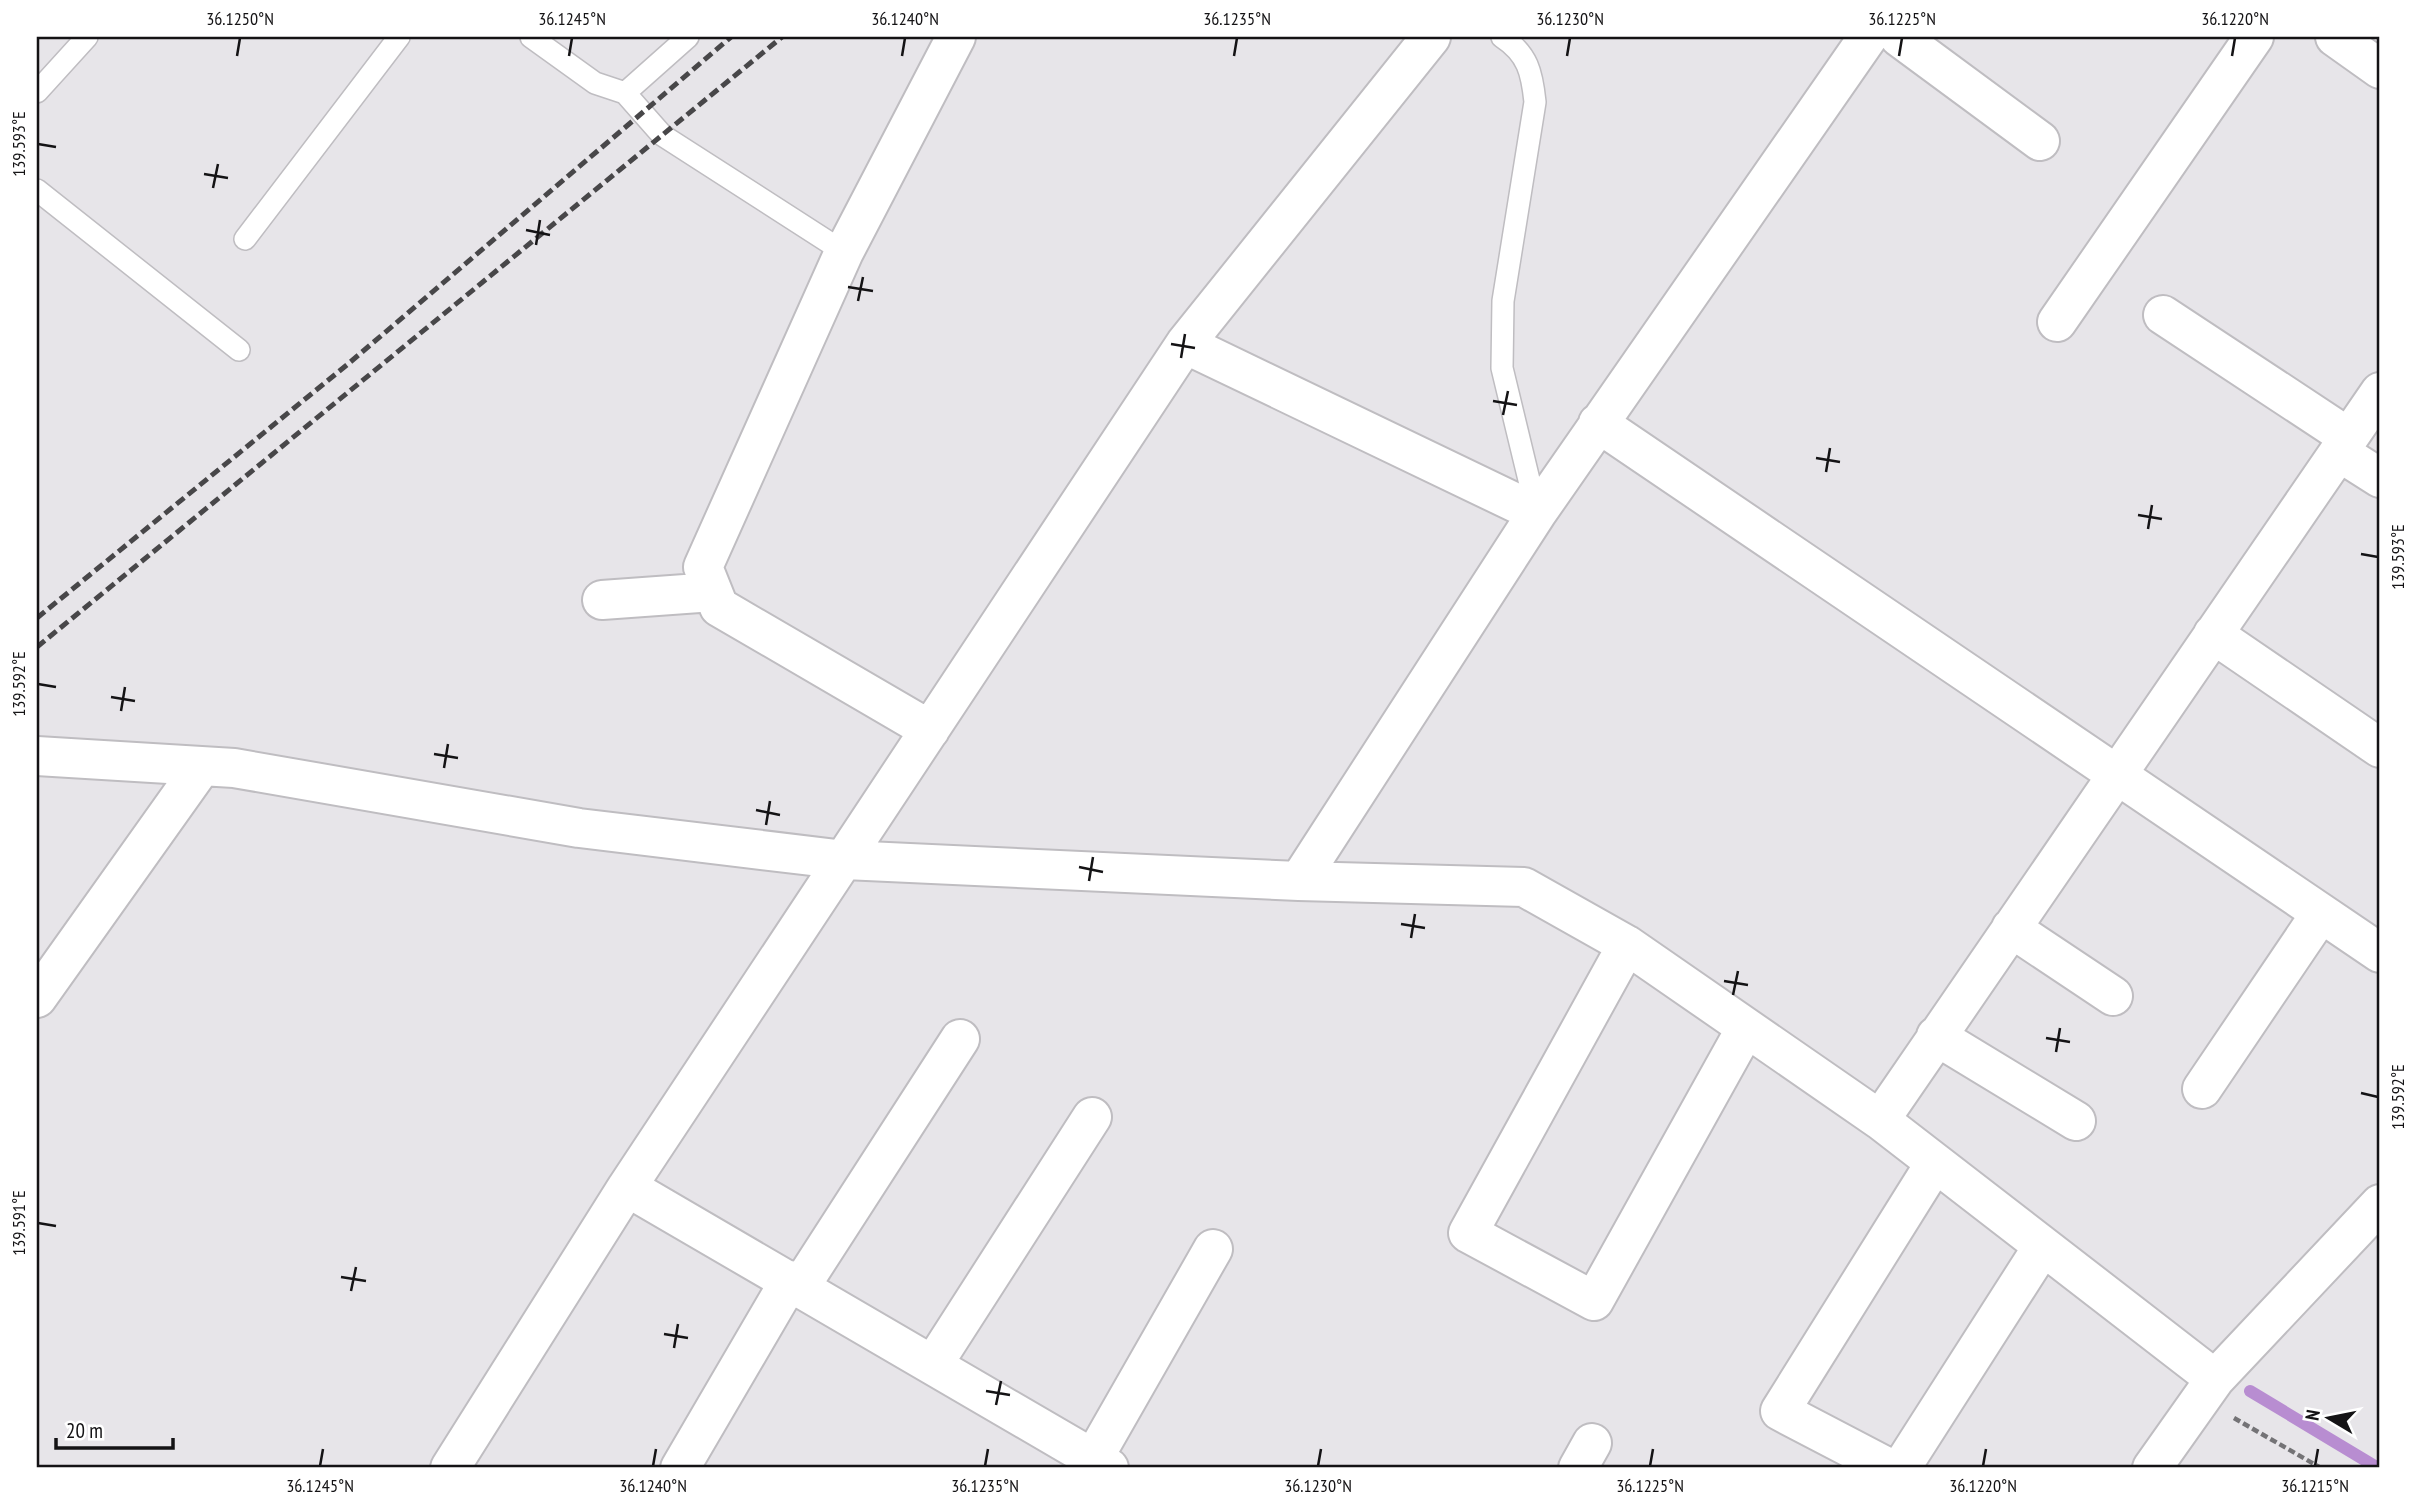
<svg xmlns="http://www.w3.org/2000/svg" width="2417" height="1505" font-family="'PT Sans Narrow',sans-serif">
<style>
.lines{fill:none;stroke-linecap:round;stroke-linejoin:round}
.stream{stroke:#b88dd1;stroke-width:12}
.service-casing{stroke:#bfbdc1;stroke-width:24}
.minor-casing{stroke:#bfbdc1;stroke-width:42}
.path{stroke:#747376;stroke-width:4.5;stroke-dasharray:7 3.5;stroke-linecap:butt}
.service{stroke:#fff;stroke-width:21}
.minor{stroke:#fff;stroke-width:38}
.rail{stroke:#484749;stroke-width:5;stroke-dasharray:10 5;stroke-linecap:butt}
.ticks{fill:none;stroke:#141315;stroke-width:2.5}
.neatline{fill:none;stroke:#141315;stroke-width:2.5}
.ticks-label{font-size:18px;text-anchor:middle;fill:#141315}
</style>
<rect width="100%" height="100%" fill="#e7e5e9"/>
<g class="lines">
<path class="stream" d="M2250,1391L2378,1468"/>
<defs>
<path id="service" d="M531,37L595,83L625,93
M688,37L625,93L662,135L844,252
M1502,37C1528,54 1532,73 1535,102L1503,301L1502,368L1537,513
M37,92L87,37
M37,190L239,350
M245,239L399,37"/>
<path id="minor" d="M1899,37L2040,141
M2335,37L2380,69
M2163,315L2348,437
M2057,322L2254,37
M1185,344L1537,513
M1598,423L2380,953
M2339,452L2380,478
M602,600L713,592
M2213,634L2380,748
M930,730L719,607L703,567L844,252L956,37
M37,756L234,768L579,828L845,860L1299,881L1524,887L1627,945L1880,1120L2215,1379
M1299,881L1537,513L1868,37
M2011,928L2113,996
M1627,945L1468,1233L1594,1301L1746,1028
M37,998L202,766
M1936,1036L2076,1121
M2202,1089L2321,913
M1880,1120L2380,392
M627,1187L1109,1468
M800,1287L960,1039
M934,1363L1092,1117
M1093,1459L1213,1249
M450,1468L627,1187L1185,344L1431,37
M680,1468L790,1280
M1578,1468L1592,1443
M1889,1468L1780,1411L1935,1163
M1901,1468L2043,1246
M2152,1468L2215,1379L2380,1204"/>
</defs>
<use href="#service" class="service-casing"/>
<use href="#minor" class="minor-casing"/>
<path class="path" d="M2234,1418L2321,1468"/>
<use href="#service" class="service"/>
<use href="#minor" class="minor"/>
<path class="rail" d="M37,618L348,364L731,37
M37,647L782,37"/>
</g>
<path class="ticks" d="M237,56L240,38M569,56L572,38M902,56L905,38M1234,56L1237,38M1567,56L1570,38M1899,56L1902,38M2232,56L2235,38M38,144L56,147M204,174L228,178M213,188L218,164M526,230L550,235M536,245L540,220M848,287L873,291M858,301L863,277M1171,344L1195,348M1181,358L1185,334M1493,401L1517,405M1503,415L1508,391M1816,458L1840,462M1826,472L1830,448M2138,515L2162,519M2148,529L2152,505M2361,554L2378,557M38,684L56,687M111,697L135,701M121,711L125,687M434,754L458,758M444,768L448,744M756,810L780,815M766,825L770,801M1079,867L1103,872M1089,881L1093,857M1401,924L1425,928M1411,938L1415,914M1724,981L1748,985M1733,995L1738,971M2046,1038L2070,1042M2056,1052L2060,1028M2361,1093L2378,1097M38,1223L56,1226M341,1277L366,1281M351,1291L356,1267M664,1334L688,1338M674,1348L678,1324M986,1391L1010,1395M996,1405L1001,1381M320,1466L323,1449M653,1466L656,1449M985,1466L988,1449M1318,1466L1321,1449M1650,1466L1653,1449M1983,1466L1986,1449M2315,1466L2318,1449"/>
<rect width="2417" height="1505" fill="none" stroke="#ffffff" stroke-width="77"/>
<g transform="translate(2329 1418) rotate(280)" stroke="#ffffff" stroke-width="5" paint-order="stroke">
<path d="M0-5L12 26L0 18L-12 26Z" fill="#141315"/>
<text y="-10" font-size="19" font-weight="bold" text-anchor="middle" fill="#141315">N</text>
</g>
<path d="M56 1438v10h117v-10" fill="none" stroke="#141315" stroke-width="3.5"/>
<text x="66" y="1438" font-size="21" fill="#141315" stroke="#ffffff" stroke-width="5" paint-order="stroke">20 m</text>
<rect x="38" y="38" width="2340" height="1428" class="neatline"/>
<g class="ticks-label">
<text x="240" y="25">36.1250°N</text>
<text x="572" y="25">36.1245°N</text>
<text x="905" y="25">36.1240°N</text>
<text x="1237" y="25">36.1235°N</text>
<text x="1570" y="25">36.1230°N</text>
<text x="1902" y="25">36.1225°N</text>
<text x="2235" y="25">36.1220°N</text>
<text transform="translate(19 144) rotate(-90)" y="6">139.593°E</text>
<text transform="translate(2398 557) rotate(-90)" y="6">139.593°E</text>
<text transform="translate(19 684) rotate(-90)" y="6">139.592°E</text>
<text transform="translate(2398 1097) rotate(-90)" y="6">139.592°E</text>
<text transform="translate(19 1223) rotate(-90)" y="6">139.591°E</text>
<text x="320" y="1492">36.1245°N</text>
<text x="653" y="1492">36.1240°N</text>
<text x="985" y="1492">36.1235°N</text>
<text x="1318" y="1492">36.1230°N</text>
<text x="1650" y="1492">36.1225°N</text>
<text x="1983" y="1492">36.1220°N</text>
<text x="2315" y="1492">36.1215°N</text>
</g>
</svg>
